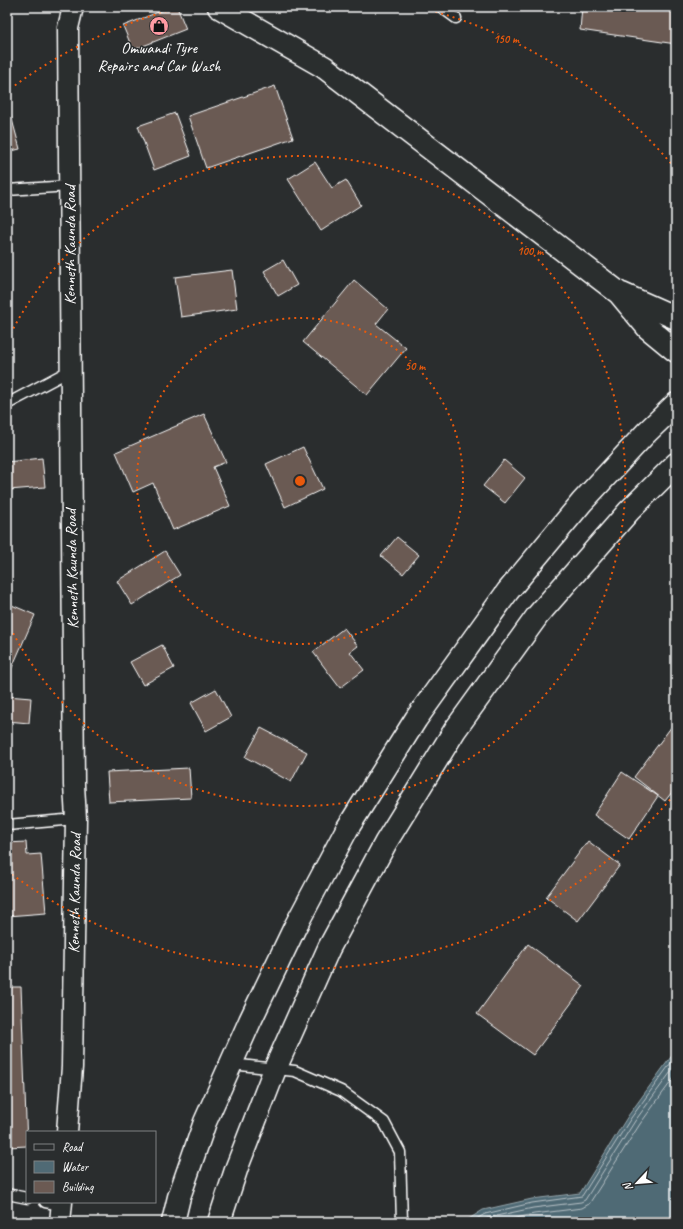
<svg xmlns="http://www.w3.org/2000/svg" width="683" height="1229" font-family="Caveat,sans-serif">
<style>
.water{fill:#506a75;stroke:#96a6ac}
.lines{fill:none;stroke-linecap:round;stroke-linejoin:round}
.shore{stroke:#b9c3c8;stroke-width:1}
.building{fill:#6b5a53;stroke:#fff}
.lane-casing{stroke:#fff;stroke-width:13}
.street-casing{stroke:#fff;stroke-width:23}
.primary-casing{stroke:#fff;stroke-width:25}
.lane{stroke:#2a2d2e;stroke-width:10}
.street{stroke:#2a2d2e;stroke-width:20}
.primary{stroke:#2a2d2e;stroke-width:22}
.ring{fill:none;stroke:#e8590c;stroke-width:2;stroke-dasharray:2 4}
.labels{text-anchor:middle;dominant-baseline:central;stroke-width:3;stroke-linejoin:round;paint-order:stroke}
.poi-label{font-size:16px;fill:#fff;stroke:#2a2d2e}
.street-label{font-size:16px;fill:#fff;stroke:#2a2d2e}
.centre{fill:#e8590c;stroke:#2a2d2e;stroke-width:2}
.ring-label{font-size:12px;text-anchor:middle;font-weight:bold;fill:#e8590c;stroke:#2a2d2e;stroke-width:3;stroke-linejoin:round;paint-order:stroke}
</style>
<rect width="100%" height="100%" fill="#2a2d2e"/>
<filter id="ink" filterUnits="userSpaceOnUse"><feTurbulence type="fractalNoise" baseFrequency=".025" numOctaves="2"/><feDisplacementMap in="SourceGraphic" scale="8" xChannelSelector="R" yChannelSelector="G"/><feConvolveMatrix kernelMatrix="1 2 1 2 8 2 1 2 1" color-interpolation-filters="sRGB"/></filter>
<g filter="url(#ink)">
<path class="water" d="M676,1050V1222H464L483,1210L532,1199L580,1193L628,1116Z"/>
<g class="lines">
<path class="shore" d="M471,1222L485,1214L532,1203L582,1196L631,1118L676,1056
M481,1222L487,1218L533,1208L581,1202L585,1200L635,1121L676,1065
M498,1222L534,1214L582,1208L589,1204L640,1124L676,1075"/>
</g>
<path class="building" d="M171,7H177L186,29L133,50L123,26Z
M582,7H676V44L580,30Z
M275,86L293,138L206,168L188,116Z
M7,101L20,149L7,152Z
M175,113L191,156L154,170L138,126Z
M315,162L332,188L346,180L361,205L321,231L288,179Z
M283,260L297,285L278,296L264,271Z
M232,270L237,309L181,317L175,277Z
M354,280L388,309L376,324L406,348L367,395L303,342Z
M204,414L226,462L213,467L230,506L173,530L153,483L133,492L116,452Z
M303,447L323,489L285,507L266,464Z
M42,458L45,487L9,490L7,462Z
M504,460L525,478L505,503L483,486Z
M397,537L419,555L403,574L381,556Z
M165,551L180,575L132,605L117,581Z
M7,603L35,615L7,679Z
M344,628L358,646L350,652L364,670L340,688L313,652Z
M162,645L174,668L143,685L130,662Z
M216,689L231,717L206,731L191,703Z
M7,696L31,698L29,723L7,721Z
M675,722L676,787L665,801L634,777Z
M261,728L307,752L291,782L245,757Z
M189,768L191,798L109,802L107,772Z
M622,772L658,796L629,839L594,815Z
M588,841L620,865L578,921L546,897Z
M26,842L27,855L41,854L46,913L7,916V843Z
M528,944L584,986L533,1055L477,1014Z
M7,987H21L27,1146L7,1147Z"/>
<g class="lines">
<defs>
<path id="lane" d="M441,7L456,18
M7,190L70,186
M7,404L71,370
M7,825L76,819
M231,1064L295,1071L341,1091L384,1122L400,1152L402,1222
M7,1194L27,1198
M45,1202L62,1205"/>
<g id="street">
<path id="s1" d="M67,1132L72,1067L76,819L74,785L68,28L73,7"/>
<path d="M60,1222L62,1202"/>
</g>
<path id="primary" d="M219,7L324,67L619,293L648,328L676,351
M622,294L676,318
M173,1222L179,1197L205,1122L250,1021L295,927L347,829L416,719L508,591L582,502L646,433L676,404
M219,1222L237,1167L275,1069L329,948L386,842L455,730L538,615L629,511L676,464"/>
</defs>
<use href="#lane" class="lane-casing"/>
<use href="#street" class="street-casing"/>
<use href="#primary" class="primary-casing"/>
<use href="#lane" class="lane"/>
<use href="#street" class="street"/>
<use href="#primary" class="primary"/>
</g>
</g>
<g class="ring">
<circle cx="300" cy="481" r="163"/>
<path d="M8 339A325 325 0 1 1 8 623"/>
<path d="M674 795A488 488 0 0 1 10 873M10 89A488 488 0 0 1 182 7M418 7A488 488 0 0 1 674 167"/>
</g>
<defs>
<symbol id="shop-disc" viewBox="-11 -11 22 22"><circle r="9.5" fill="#ff9aa2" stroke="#2a2d2e"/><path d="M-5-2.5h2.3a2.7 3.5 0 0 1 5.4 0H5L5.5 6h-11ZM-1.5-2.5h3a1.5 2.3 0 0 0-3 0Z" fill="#111"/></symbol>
</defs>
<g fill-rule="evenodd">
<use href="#shop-disc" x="148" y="15" width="22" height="22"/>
</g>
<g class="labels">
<g class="poi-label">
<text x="159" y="48">Omwandi Tyre<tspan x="159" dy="18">Repairs and Car Wash</tspan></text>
</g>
<g class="street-label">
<text transform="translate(70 245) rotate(-90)">Kenneth Kaunda Road</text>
<text transform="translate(72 569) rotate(-91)">Kenneth Kaunda Road</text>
<text stroke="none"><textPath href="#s1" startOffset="239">Kenneth Kaunda Road</textPath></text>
</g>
</g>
<circle cx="300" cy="481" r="6" class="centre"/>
<g class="ring-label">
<text x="506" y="43">150 m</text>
<text x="530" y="255">100 m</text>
<text x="415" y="370">50 m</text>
</g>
<rect width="683" height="1229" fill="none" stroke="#2a2d2e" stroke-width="24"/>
<rect x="12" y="12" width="659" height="1205" fill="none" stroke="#fff" stroke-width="1.5" filter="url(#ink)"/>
<rect x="26" y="1131" width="130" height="72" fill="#2a2d2e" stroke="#7f8182"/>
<rect x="34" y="1144" width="20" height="6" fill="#2a2d2e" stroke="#7f8182"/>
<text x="62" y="1151" font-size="12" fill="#ffffff">Road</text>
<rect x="34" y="1161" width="20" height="12" fill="#506a75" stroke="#7f8182"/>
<text x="62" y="1171" font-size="12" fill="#ffffff">Water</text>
<rect x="34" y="1181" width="20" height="12" fill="#6b5a53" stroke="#7f8182"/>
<text x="62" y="1191" font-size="12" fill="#ffffff">Building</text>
<g transform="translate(637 1183) rotate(244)" stroke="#2a2d2e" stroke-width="3" paint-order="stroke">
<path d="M0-3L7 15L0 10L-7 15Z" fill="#ffffff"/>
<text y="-6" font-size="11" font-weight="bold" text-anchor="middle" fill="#ffffff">N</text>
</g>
</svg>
